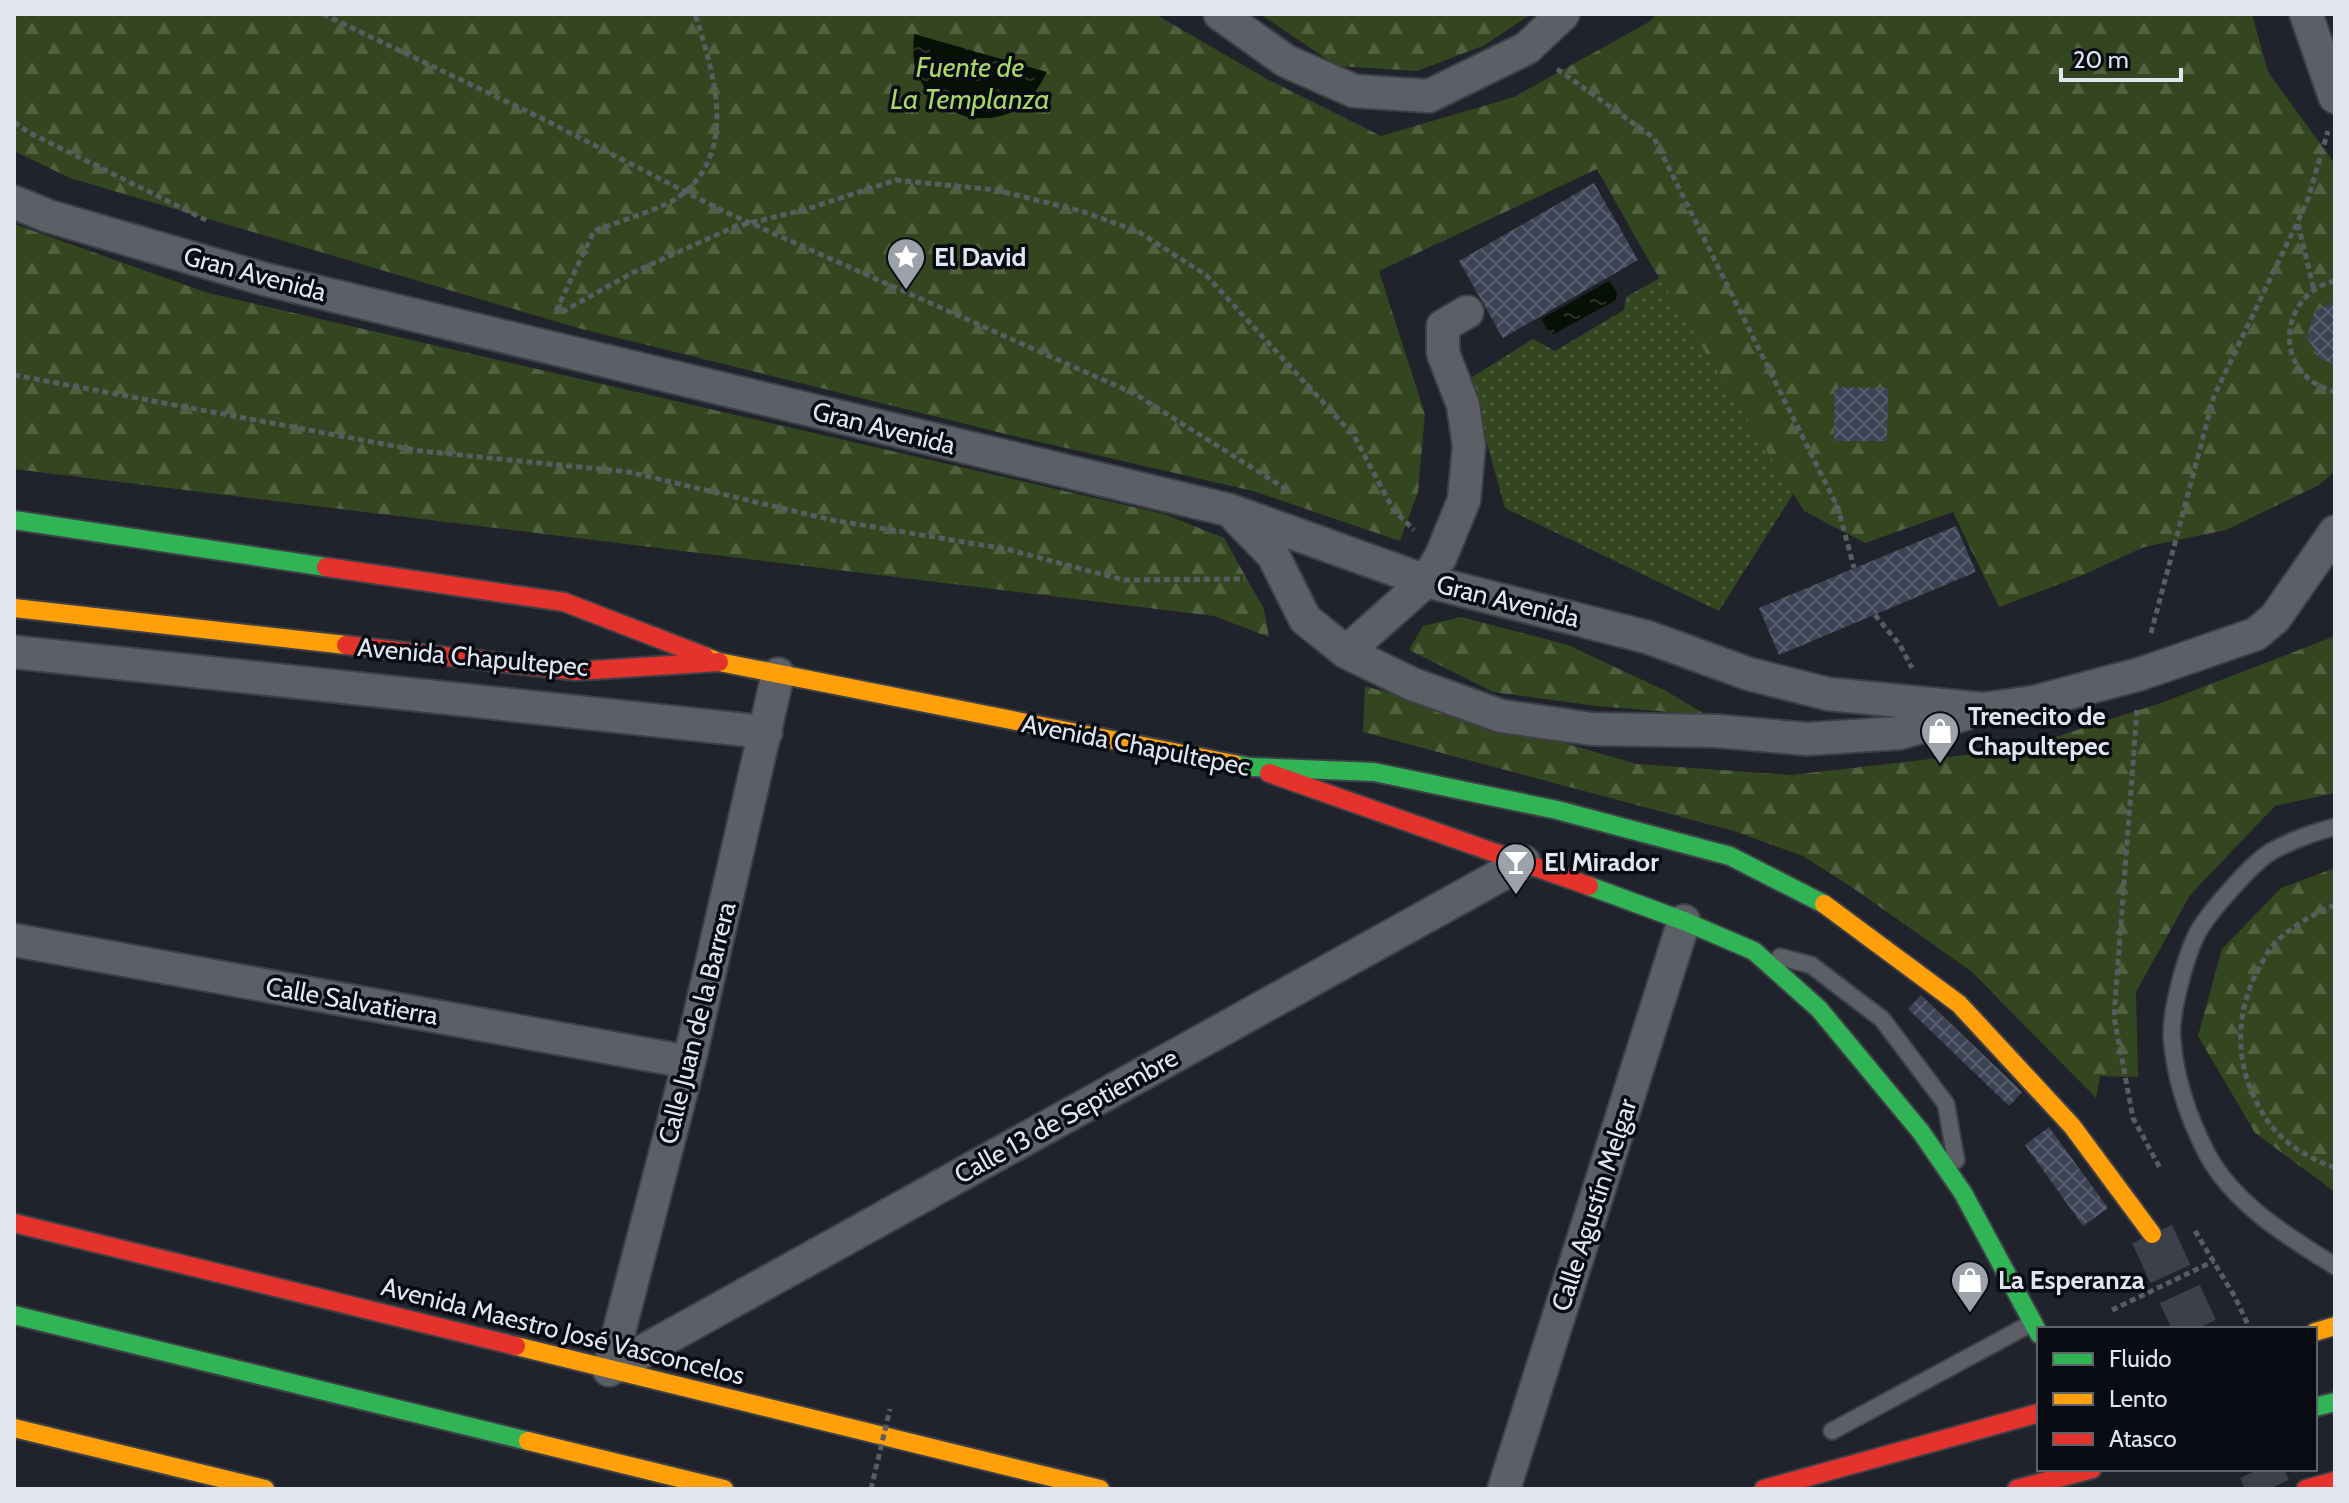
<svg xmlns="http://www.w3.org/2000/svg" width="2349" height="1503" font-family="Cabin,sans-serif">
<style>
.grass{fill:url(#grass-dots)}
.forest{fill:url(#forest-firs)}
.water{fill:url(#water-ripples)}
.building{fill:url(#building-cross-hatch)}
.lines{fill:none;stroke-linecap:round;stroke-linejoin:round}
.primary-tunnel{stroke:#3d4048;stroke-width:44;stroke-dasharray:44 22;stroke-linecap:butt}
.lane-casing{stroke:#3e4047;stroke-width:20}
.street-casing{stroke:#3e4047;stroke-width:36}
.fast-casing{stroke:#3e4047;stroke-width:22}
.slow-casing{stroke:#3e4047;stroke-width:22}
.jam-casing{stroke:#3e4047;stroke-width:22}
.path{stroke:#595c61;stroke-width:5;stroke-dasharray:6 4;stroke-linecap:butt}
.lane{stroke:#5c5f65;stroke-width:16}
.street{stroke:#5c5f65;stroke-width:32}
.fast{stroke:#30b455;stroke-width:18}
.slow{stroke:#ff9f0a;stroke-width:18}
.jam{stroke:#e5322d;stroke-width:18}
.path-bridge{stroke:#595c61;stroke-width:5;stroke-dasharray:6 4;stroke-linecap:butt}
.labels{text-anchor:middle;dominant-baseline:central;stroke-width:7;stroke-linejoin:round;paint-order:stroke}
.poi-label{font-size:26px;font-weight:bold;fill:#e0e5ef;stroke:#080b11;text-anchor:start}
.street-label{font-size:26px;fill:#e0e5ef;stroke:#080b11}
.water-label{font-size:28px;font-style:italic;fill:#a7d868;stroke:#080b11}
</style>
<defs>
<pattern id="grass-dots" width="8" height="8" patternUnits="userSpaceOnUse" patternTransform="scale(2)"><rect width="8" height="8" fill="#34461f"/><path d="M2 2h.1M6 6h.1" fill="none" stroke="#516140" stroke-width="1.8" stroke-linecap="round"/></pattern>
<pattern id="forest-firs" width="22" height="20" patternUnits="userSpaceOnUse" patternTransform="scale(2)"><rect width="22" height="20" fill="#34461f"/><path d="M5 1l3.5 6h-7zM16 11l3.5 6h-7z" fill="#516140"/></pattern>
<pattern id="water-ripples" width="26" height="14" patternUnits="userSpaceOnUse" patternTransform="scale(2)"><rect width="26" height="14" fill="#071004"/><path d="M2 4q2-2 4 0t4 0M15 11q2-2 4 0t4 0" fill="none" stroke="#2b3329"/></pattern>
<pattern id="building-cross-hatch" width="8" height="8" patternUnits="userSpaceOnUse" patternTransform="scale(2)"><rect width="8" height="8" fill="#3c4354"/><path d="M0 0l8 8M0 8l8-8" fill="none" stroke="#585e6d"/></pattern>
</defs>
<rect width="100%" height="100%" fill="#20232b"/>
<path class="grass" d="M1697,257L1805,475L1719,611L1505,508L1469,379L1533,339L1555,351L1624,310L1626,297Z"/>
<path class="forest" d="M14,14H1155L1267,79L1381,136L1514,97L1649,22L1657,14H2252L2268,72L2335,164V471L2319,485L2226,530L2144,547L2083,575L1999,607L1953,512L1865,543L1804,511L1649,261L1597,169L1379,271L1425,414L1418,492L1400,541L1253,491L1010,435L578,328L70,178L14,151Z
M1260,14H1531L1485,45L1417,71L1337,66Z
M14,224L208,293L1164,514L1224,538L1264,609L1269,637L1214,616L14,469Z
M1461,617L1568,645L1666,691L1706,715L1597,706L1493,692L1409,650L1423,626Z
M2335,636V793L2275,806L2190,895L2136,992L2138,1077L2100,1076L2096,1098L1971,971L1850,886L1803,856L1734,831L1363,732L1365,686L1637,764L1791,775L2018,749L2164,702Z
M2335,868V1192L2255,1133L2198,1036L2222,949L2281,888Z"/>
<path class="water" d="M914,34L1047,72C1040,85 1033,98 1020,107C986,131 934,115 919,77C912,62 913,49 914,34Z
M1609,281L1617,292L1616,300L1554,334L1549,332L1541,319Z"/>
<path class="building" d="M1594,183L1638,260L1503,338L1459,261Z
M2335,301V364L2319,358L2307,337L2315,311Z
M1835,387L1888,388L1887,441H1834Z
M1956,526L1976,572L1779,655L1759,608Z
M1921,995L2022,1092L2009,1106L1908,1009Z
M2049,1127L2108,1208L2083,1226L2025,1145Z"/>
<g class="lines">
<path class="primary-tunnel" d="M2152,1234L2196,1329
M2260,1469L2269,1489"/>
<defs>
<path id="lane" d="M2335,827C2314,832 2291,841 2272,851C2253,862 2209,912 2198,932C2186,954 2170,1013 2172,1038C2175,1078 2189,1119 2207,1154C2234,1204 2288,1237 2335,1266
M1780,957L1811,965L1882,1019L1946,1104L1956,1160
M1832,1431L2032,1323"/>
<path id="street" d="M1220,14L1286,61L1354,91L1429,96L1527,48L1563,14
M2306,14L2335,97
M14,202L48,216L264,279L1229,510L1426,581L1647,637L1749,674L1828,694L1983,709L2034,702L2140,674L2256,634L2275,618L2335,532
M1236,517L1273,555L1305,619L1346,652L1412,684L1501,716L1592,729L1716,731L1807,739L1900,733L1965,714
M14,652L766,732
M1346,652L1426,581L1441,556L1464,500L1469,446L1463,405L1443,353V326L1467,312
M14,940L689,1062
M609,1370L1524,862
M609,1370L689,1062L778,674
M1504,1489L1684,921"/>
<path id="fast" d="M14,520L326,567
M1234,764L1251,767L1374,772L1557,810L1730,856L1824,904
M1589,886L1684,921L1754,951L1819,1009L1921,1132L1963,1193L2039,1334
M14,1315L528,1441
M2315,1407L2335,1402"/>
<path id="slow" d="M14,608L346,645
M704,656L719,662L1234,764
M1824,904L1959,1004L2072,1126L2152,1234
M2315,1332L2335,1326
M516,1346L1100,1489
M14,1428L265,1489
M528,1441L724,1489"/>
<path id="jam" d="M326,567L564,602L704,656
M346,645L576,671L719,662
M1269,773L1589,886
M14,1223L516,1346
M1764,1489L2039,1413
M2017,1489L2092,1469
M2306,1489L2335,1481"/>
</defs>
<use href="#lane" class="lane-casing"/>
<use href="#street" class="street-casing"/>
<use href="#fast" class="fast-casing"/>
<use href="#slow" class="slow-casing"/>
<use href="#jam" class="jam-casing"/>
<path class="path" d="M323,14L543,119L723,211L1135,394L1286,489
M1557,69L1654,138L1838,508L1854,568
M14,122L28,132L210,222
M2298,224L2314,290
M2335,281C2294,289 2275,340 2302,372C2311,383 2323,388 2335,392
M556,311L594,231C614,223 665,208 680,196C739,151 714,74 695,14
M562,312L634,272L734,227L807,209L896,180L996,190L1081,211L1139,232L1206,275L1354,436L1393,509L1414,530
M14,375L421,451L629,472L832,520L1006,549L1124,580L1245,579
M1875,615L1900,645L1912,668
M2151,633L2214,396L2307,202L2328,131
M2137,710L2114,1017L2133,1118L2161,1170
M2335,905C2312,915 2291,926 2273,945C2268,951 2264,959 2260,966C2231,1018 2235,1075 2269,1123C2285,1145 2311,1159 2335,1168
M2195,1231L2235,1297L2250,1329
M2112,1310L2214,1261"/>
<use href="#lane" class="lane"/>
<use href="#street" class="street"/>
<use href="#fast" class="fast"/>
<use href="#slow" class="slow"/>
<use href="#jam" class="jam"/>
<path class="path-bridge" d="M871,1489L890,1409"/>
</g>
<defs>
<symbol id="sight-pin" viewBox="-11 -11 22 30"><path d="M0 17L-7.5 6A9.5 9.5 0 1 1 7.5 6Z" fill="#9da1aa" stroke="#080b11"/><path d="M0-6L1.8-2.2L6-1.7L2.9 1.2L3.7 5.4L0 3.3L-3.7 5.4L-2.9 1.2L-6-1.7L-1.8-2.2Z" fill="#fff"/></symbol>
<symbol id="shop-pin" viewBox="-11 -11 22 30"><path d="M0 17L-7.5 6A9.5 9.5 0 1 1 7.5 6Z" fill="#9da1aa" stroke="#080b11"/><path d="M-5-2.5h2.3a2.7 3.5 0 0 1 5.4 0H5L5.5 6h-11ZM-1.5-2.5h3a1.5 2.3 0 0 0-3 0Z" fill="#fff"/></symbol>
<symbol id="bar-pin" viewBox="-11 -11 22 30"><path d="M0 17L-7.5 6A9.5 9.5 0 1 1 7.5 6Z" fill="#9da1aa" stroke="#080b11"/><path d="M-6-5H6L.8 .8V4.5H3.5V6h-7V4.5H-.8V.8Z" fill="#fff"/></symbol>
</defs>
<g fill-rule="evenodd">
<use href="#sight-pin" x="884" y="235" width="44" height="60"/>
<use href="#shop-pin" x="1918" y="709" width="44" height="60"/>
<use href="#bar-pin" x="1494" y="840" width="44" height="60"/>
<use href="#shop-pin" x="1948" y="1258" width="44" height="60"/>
</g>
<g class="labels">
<g class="poi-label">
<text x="934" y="257">El David</text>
<text x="1968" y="716">Trenecito de<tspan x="1968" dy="30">Chapultepec</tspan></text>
<text x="1544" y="862">El Mirador</text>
<text x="1998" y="1280">La Esperanza</text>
</g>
<g class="street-label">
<text transform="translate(255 274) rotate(15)">Gran Avenida</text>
<text transform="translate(884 428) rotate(14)">Gran Avenida</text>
<text transform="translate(1508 601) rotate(14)">Gran Avenida</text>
<text transform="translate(473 657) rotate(5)">Avenida Chapultepec</text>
<text transform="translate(1136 745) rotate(11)">Avenida Chapultepec</text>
<text transform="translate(352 1001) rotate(10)">Calle Salvatierra</text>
<text transform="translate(697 1023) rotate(-76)">Calle Juan de la Barrera</text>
<text transform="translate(1066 1116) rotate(-29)">Calle 13 de Septiembre</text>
<text transform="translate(1594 1205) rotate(-72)">Calle Agustín Melgar</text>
<text transform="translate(563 1331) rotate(14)">Avenida Maestro José Vasconcelos</text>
</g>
<g class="water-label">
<text x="970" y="67">Fuente de<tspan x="970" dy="32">La Templanza</tspan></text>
</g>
</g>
<rect width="2349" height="1503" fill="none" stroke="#e0e5ef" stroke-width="32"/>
<rect x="2037" y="1327" width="280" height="144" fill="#080b11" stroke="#5e626a" stroke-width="2"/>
<rect x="2053" y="1353" width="40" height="12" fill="#30b455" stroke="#5e626a" stroke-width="2"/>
<text x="2109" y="1367" font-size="24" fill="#e0e5ef">Fluido</text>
<rect x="2053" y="1393" width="40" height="12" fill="#ff9f0a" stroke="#5e626a" stroke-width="2"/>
<text x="2109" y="1407" font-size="24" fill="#e0e5ef">Lento</text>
<rect x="2053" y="1433" width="40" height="12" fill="#e5322d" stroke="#5e626a" stroke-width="2"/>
<text x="2109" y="1447" font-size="24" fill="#e0e5ef">Atasco</text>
<path d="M2061 68v12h120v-12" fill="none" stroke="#e0e5ef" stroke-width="4"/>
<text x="2073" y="68" font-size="24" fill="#e0e5ef" stroke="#080b11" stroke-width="6" paint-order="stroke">20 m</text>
</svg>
